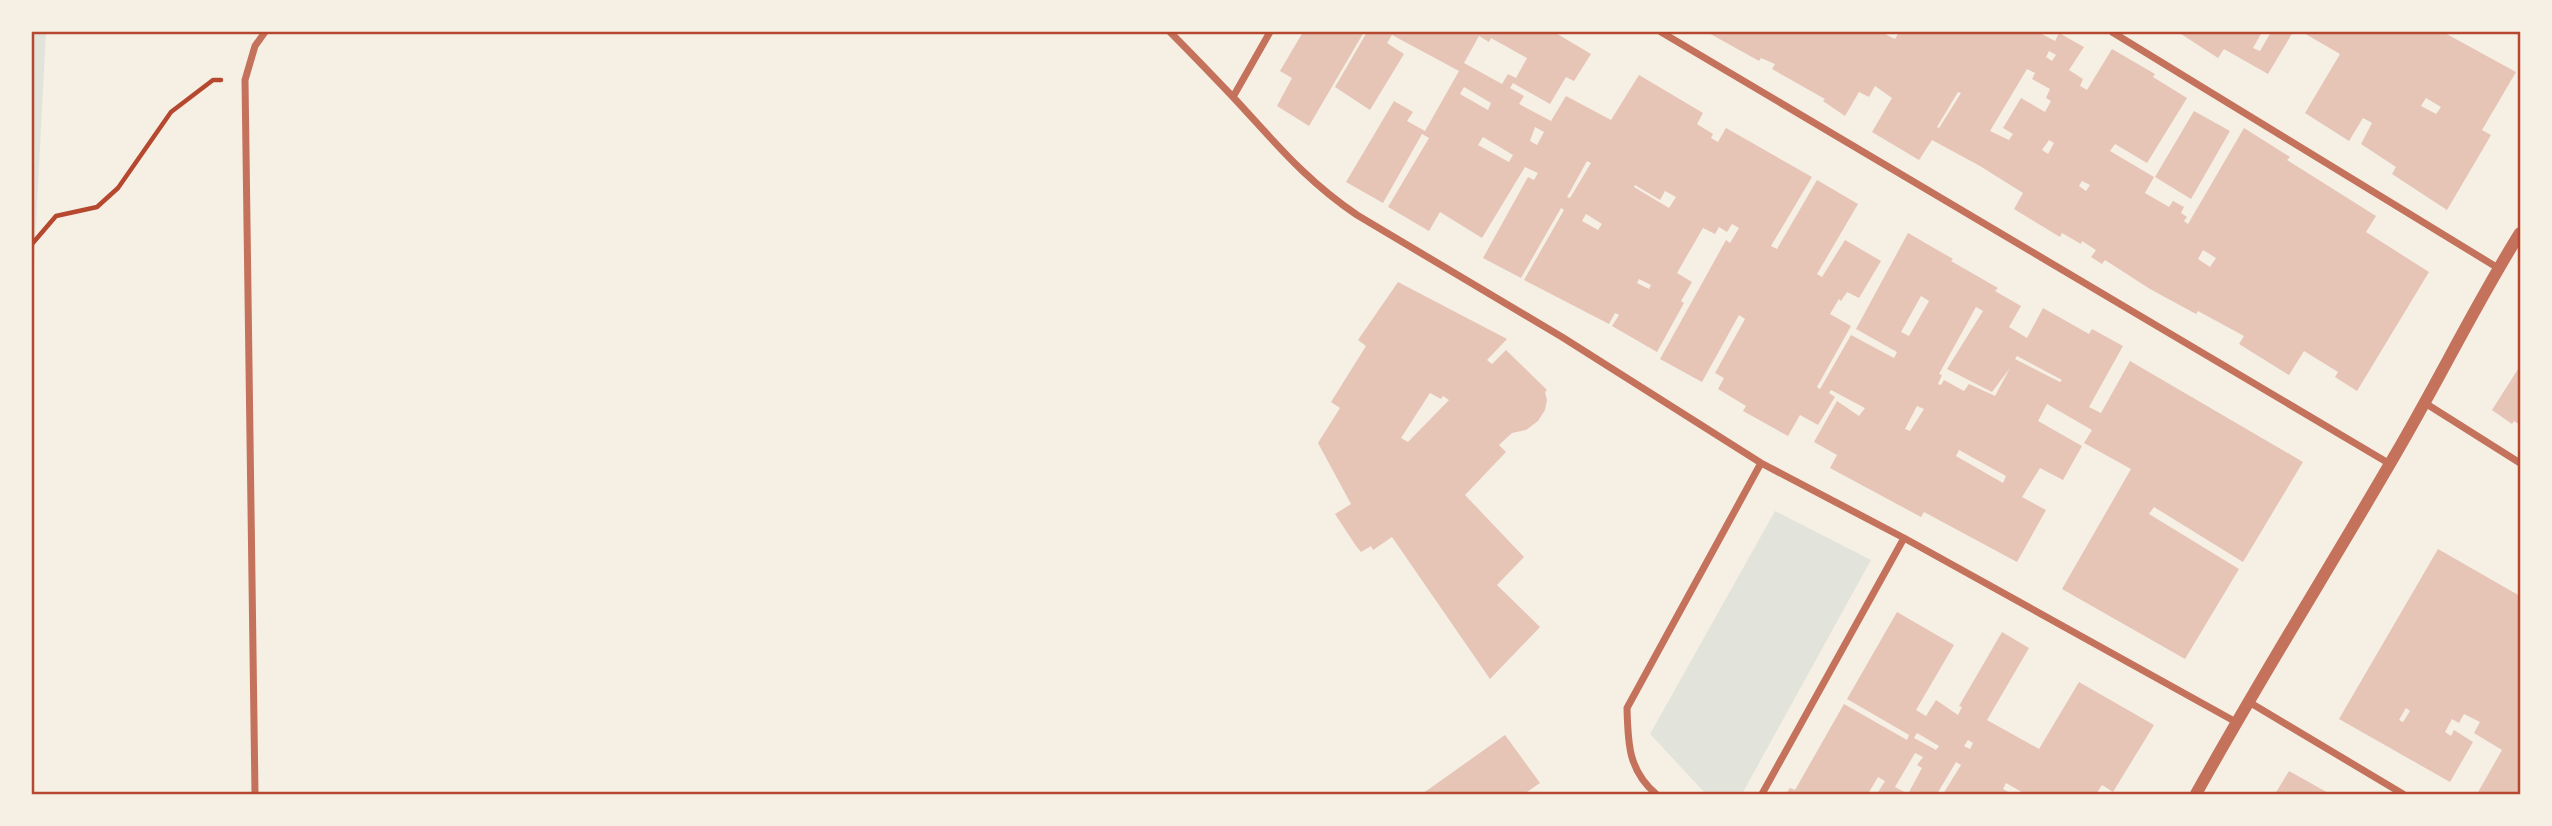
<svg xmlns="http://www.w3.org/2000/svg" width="2552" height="826" font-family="Roboto,sans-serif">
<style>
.green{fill:#e2e4dc}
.building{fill:#e6c5b7;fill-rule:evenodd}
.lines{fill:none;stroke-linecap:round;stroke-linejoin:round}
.path{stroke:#b5482f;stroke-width:4.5}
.minor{stroke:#c5725c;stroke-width:7}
.tertiary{stroke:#c5725c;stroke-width:12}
.neatline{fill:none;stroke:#b5482f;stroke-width:2.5}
</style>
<rect width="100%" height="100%" fill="#f6efe4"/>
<path class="green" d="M32,32H46L32,300Z
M1775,511L1871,560L1742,794H1706L1650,734Z"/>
<path class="building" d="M1303,32H1364L1309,126L1277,106L1292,78L1280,71Z
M1367,32H1554L1591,54L1574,81L1566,77L1550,104L1513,83L1510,88L1524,96L1519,104L1551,121L1566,96L1611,120L1639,75L1703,113L1697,124L1713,134L1711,138L1718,142L1726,128L1812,177L1771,246L1777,249L1817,180L1858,204L1817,274L1822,277L1845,240L1881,261L1859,298L1847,292L1841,301L1839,299L1830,314L1851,326L1817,387L1820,389L1851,335L1894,358L1897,352L1856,329L1908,233L1953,259L1951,261L1998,288L1995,291L2021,306L2009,327L2027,338L2043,308L2089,334L2092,329L2123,346L2089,407L2101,413L2130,361L2303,462L2243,562L2154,507L2149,514L2239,569L2185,659L2062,589L2131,469L2084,443L2092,430L2047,404L2038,421L2082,446L2063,480L2040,468L2022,497L2046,510L2017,562L1924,512L1921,517L1830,468L1837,455L1814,442L1837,401L1859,416L1865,408L1831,390L1829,393L1835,397L1818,425L1800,415L1788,436L1743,411L1746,406L1718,389L1724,378L1715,373L1745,319L1739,315L1702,382L1660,359L1726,240L1730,243L1739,228L1732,224L1727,232L1719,227L1715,234L1703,228L1677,273L1692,282L1681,301L1684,303L1657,352L1612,326L1619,315L1615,313L1609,324L1524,280L1564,210L1561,208L1521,278L1483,258L1528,177L1534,180L1538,173L1525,167L1482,238L1440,212L1429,231L1388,207L1429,138L1422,134L1383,203L1346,182L1394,101L1413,112L1407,121L1425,131L1459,71L1392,35L1387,43L1404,54L1370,110L1335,87ZM1479,36L1489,42L1491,38L1527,58L1516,78L1508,74L1502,84L1464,63ZM1464,87L1491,103L1488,110L1460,94ZM1535,127L1544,132L1537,145L1530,141ZM1483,137L1513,155L1509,162L1478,145ZM1587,161L1591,163L1570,198L1567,197ZM1635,185L1660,200L1665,191L1676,197L1669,208L1634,187ZM1586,214L1602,224L1598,230L1582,221ZM1639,279L1651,285L1649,289L1637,283ZM1921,296L1929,301L1909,336L1901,332ZM1976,307L1983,311L1947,369L1992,392L2010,368L1995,396L1969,384L1964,391L1944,380L1941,385L1938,384L1942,375L1939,374ZM2017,356L2062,380L2060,382L2015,359ZM1917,406L1924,409L1910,431L1905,429ZM1959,450L2006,476L2003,483L1956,456Z
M1707,32H1881L1895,39L1899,32H2038L2055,41L2059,33L2084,47L2069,70L2083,79L2080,86L2087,90L2112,49L2155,74L2153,77L2187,98L2147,163L2115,144L2110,151L2154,177L2145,193L2169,207L2173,201L2184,207L2181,213L2187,217L2184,221L2188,224L2244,128L2290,157L2287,160L2376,216L2366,232L2429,272L2357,391L2335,377L2338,372L2304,351L2289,375L2239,344L2244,336L2198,311L2196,314L2150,289L2105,260L2102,264L2091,257L2096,250L2082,241L2081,244L2062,233L2060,237L2014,209L2023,193L1980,166L1932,140L1919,160L1872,132L1892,98L1875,86L1869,97L1859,92L1845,116L1823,101L1825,99L1772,69L1775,64L1761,58L1759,61ZM2049,51L2056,55L2052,61L2046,57ZM2027,69L2035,73L2032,79L2050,89L2046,98L2051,101L2045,112L2021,98L2003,128L2013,134L2009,140L1990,131ZM1958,92L1961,93L1939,128L1937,127ZM2049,140L2054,143L2048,154L2042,150ZM2082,181L2090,185L2086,191L2079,186ZM2203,250L2216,258L2210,267L2198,259Z
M2178,32H2262L2253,48L2260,51L2271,32H2293L2268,74L2224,49L2218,58Z
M2302,32H2443L2516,72L2482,130L2491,135L2487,142L2447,210L2392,174L2396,167L2361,144L2372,123L2363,118L2349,141L2305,113L2340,54ZM2426,98L2441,107L2436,114L2421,106Z
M2194,111L2230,131L2191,199L2155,177Z
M1398,282L1507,339L1487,360L1492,364L1506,350L1547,390L1545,392L1547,400L1545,410L1538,421L1526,430L1512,433L1499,445L1506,452L1465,495L1524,557L1497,585L1540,627L1490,679L1392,537L1373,550L1371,546L1361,552L1356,546L1335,514L1351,504L1318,443L1340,408L1331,402L1366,346L1358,340ZM1430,393L1441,399L1443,396L1449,400L1408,442L1401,438Z
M2520,366V425L2514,421L2512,424L2492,410Z
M2438,549L2520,596V794H2477L2502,750L2474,733L2480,722L2464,714L2459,723L2452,719L2445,732L2451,736L2454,730L2473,742L2450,782L2339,719ZM2406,708L2410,711L2403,722L2399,720Z
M1897,612L1954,645L1916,710L1926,716L1936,700L1958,715L1962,707L1959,706L2002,632L2029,648L1987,720L2039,749L2079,682L2154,725L2113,792L2102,785L2096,794H2025L2006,783L2003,789L2012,794H1943L1961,765L1956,762L1937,794H1877L1885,781L1878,777L1868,794H1786L1790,788L1795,790L1844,704L1907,740L1909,735L1904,732L1847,699ZM1917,733L1939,746L1936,750L1914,738ZM1968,740L1973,743L1970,749L1964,746ZM1915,753L1923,757L1917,765L1922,768L1908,794L1895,787Z
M1505,735L1540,783L1524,794H1422Z
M2289,771L2307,781L2330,794H2275Z"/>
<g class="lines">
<path class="path" d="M32,244L56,216L97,207L118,188L171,112L213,80H221"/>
<path class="minor" d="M1170,32C1191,53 1212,75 1233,97C1275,142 1304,179 1357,215L1562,337L1761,463L1904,538L2236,722
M1661,32L2390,464
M2112,32L2498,268
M1233,97L1270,32
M2425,403L2520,463
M2249,702L2403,794
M255,794L245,80L255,46L265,32
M1656,794C1628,770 1628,743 1627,708L1761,463
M1762,794L1904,538"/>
<path class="tertiary" d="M2196,794C2259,680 2329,569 2395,455C2438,382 2475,305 2520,233"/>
</g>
<rect width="2552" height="826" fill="none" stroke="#f6efe4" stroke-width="66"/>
<rect x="33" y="33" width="2486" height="760" class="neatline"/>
</svg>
